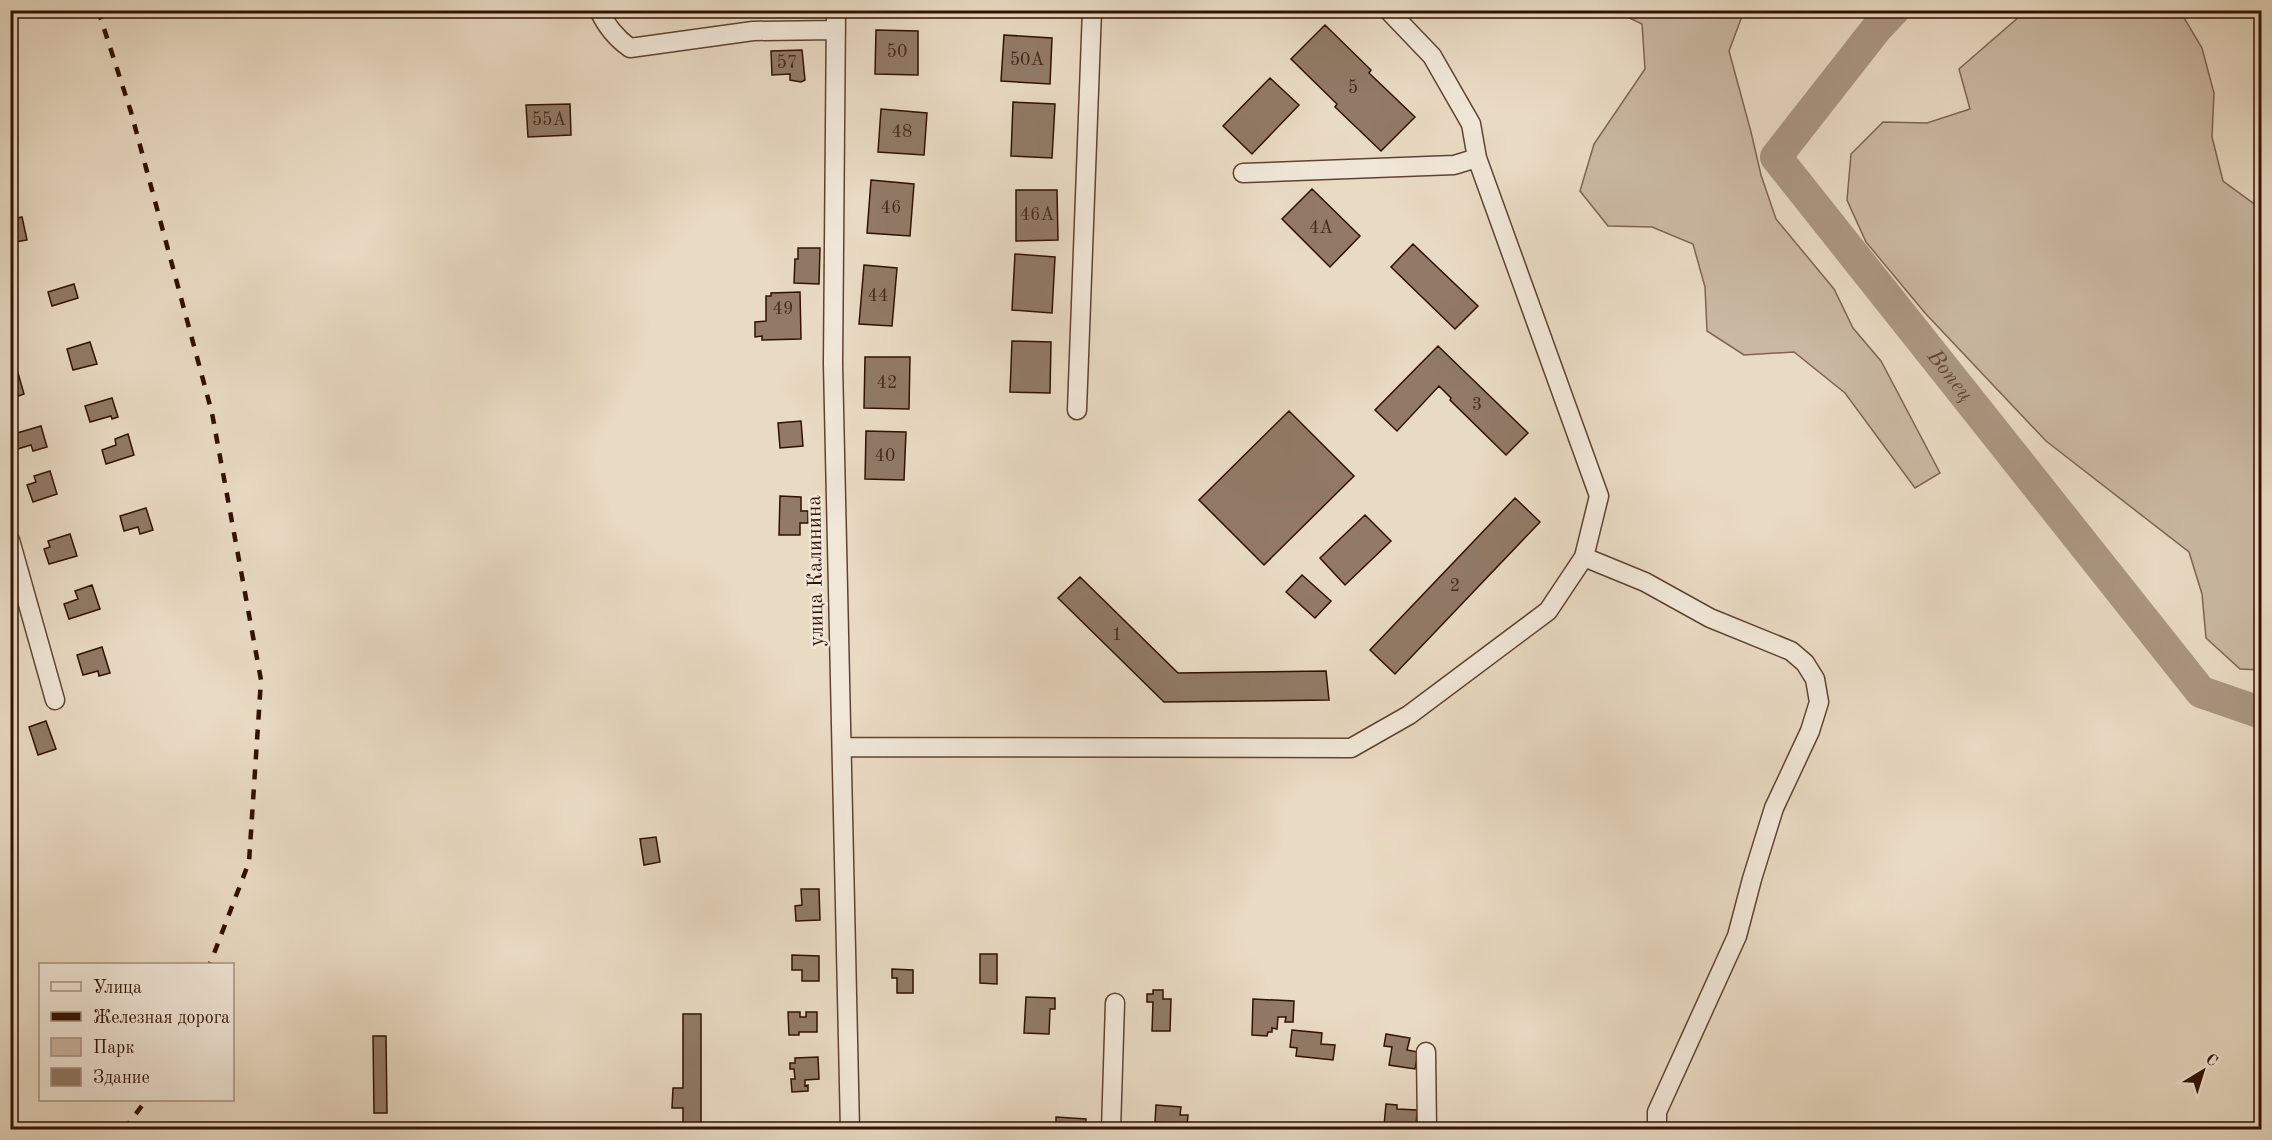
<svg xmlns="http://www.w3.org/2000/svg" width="2272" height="1140" font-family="'Old Standard TT',serif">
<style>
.green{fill:#cab8a2;stroke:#7e6452;stroke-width:1.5}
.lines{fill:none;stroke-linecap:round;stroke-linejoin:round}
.river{stroke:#aa9681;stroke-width:32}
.building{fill:#917a66;stroke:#311102;stroke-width:1.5}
.minor-casing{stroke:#5f4332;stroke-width:21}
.minor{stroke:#f1e7d8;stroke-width:18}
.rail{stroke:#311102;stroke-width:4.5;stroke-dasharray:10 10;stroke-linecap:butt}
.labels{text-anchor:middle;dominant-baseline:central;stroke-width:5;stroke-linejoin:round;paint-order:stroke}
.number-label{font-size:18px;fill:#492b1b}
.street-label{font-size:21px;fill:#311102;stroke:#f1e7d8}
.water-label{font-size:22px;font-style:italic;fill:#614635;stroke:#f1e7d8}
</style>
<rect width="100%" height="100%" fill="#e9dac3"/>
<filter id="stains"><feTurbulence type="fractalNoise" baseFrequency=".00333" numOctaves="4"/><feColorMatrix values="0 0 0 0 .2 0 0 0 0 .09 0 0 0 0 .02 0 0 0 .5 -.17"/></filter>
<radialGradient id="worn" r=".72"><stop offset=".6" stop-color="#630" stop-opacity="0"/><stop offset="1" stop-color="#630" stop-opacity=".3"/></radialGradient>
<path class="green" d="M2027,10L2180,11L2202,48L2214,93L2212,137L2223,181L2261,209V670L2240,669L2206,638L2202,594L2189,552L2046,441L1925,313L1866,242L1847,200L1851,154L1883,122L1927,123L1970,109L1959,69Z
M1615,11H1744L1729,51L1751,132L1761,175L1776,219L1834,289L1853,328L1881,361L1940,473L1915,488L1845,393L1794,352L1744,355L1707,331L1705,287L1693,244L1652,227L1608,226L1580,191L1594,144L1645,69L1642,24Z"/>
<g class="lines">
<path class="river" id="s1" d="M1894,10L1877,28L1776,157L2201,692L2262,713"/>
</g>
<path class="building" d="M1325,25L1371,70L1369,73L1415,117L1381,151L1335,107L1337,104L1291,59Z
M876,30L918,31V75L875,74Z
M1004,35L1052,38L1050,84L1001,81Z
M802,50L805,80L801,82L790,80V74L772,75L771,51Z
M1270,78L1299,105L1252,154L1223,126Z
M1013,102L1055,104L1052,158L1011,156Z
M570,104L571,135L528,137L526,105Z
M881,109L927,113L924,155L878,152Z
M871,180L914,184L910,236L867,233Z
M1312,189L1360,236L1330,267L1282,219Z
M1016,190H1057L1058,240L1016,241Z
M22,217L27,240L10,243V220Z
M1413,244L1478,306L1455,329L1391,267Z
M798,248H820L819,284L794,283L795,259H798Z
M1015,254L1055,257L1052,313L1012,310Z
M864,265L897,268L892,326L859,324Z
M74,284L78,298L52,306L48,292Z
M800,292L801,339L762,340V336L755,337V322L766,321V296H771V293Z
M1012,341L1051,342L1050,393L1010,392Z
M90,342L97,364L73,370L67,349Z
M1438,346L1528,433L1506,455L1450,400L1451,398L1439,386L1397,431L1375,410Z
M865,357H910L909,409L864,408Z
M18,373L24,394L10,399V375Z
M112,398L118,417L112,419L111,416L90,422L85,406Z
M1289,411L1354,476L1264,565L1199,500Z
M801,421L803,446L780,448L778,423Z
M41,426L47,447L33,451L31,445L14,450L10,435Z
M866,431L906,432L904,480L865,479Z
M128,434L134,455L106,464L102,450L116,445L115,439Z
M50,471L57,494L33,502L27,485L36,482L34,476Z
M780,496L801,497V511H808V523H800V535H779Z
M1515,498L1540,522L1395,674L1370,650Z
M146,508L153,530L140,534L138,527L124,531L120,516Z
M1365,515L1391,541L1345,585L1320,558Z
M70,534L77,556L49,564L44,549L50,547L48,541Z
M1302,575L1331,601L1315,618L1286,592Z
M1080,577L1178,673L1326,671L1329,700L1164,702L1058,598Z
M92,585L100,609L69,619L64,604L78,599L75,591Z
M102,647L110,673L99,676L98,671L83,675L77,655Z
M46,721L56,749L38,755L29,727Z
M656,837L660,862L644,865L640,839Z
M801,889H819L820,920L796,921L795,906L802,905Z
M980,954H997V984L980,983Z
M792,955L819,956V981H802V970H792Z
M892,969L913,970V993H897V978H892Z
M1153,990H1163V999H1171L1170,1031H1152L1153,1002H1147V994H1153Z
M1026,997L1055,998V1009H1050L1049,1034L1024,1033Z
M1253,999L1294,1001L1293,1022H1285L1286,1017H1278L1277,1029L1272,1028V1032H1268L1267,1036L1252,1035Z
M788,1012H800V1017H806V1012H817V1032H799V1035H789Z
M683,1014H701V1130H683V1108H672L673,1088H683Z
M1292,1030L1322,1033L1321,1044L1335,1045L1333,1060L1296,1056L1297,1048L1290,1047Z
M1386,1034L1410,1038L1407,1050L1418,1052L1415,1069L1389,1065L1392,1047L1384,1046Z
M373,1036H386L387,1113H374Z
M818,1057L819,1079L805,1080V1086L808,1085V1091L792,1092L791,1079H795L794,1069H790V1063H795V1058Z
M1386,1104L1397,1105V1109L1417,1110L1416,1127L1410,1126V1130H1392V1126L1384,1125Z
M1156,1105L1181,1107L1180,1115H1188L1187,1125L1155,1122Z
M1056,1117L1086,1119L1085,1130H1056Z
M799,1123L818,1124V1130H798Z
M878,1125H894V1130H878Z"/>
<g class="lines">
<defs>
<path id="minor" d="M599,10C606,26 616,38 630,48L753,31L836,30
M836,10L833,364L850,1130
M1243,173L1454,165L1477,158
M1077,410L1092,10
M10,540L55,700
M1584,557L1645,582L1710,618L1791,651L1805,663L1815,679L1819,702L1810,731L1774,808L1752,879L1737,936L1657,1112V1130
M843,747L1351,748L1409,715L1548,611L1584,557L1599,496L1477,158L1471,124L1432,56L1388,10
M1426,1052L1427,1130
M1111,1130L1115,1003"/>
</defs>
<use href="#minor" class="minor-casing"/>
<use href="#minor" class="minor"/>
<path class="rail" d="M98,10L131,112L212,413L261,680L249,862L210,964
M124,1130L146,1100"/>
</g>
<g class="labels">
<g class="number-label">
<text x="897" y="52">50</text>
<text x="1027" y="60">50А</text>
<text x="787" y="63">57</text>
<text x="1353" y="88">5</text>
<text x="549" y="120">55А</text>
<text x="902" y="132">48</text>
<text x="891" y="208">46</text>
<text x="1037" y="215">46А</text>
<text x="1321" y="228">4А</text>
<text x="878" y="296">44</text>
<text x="783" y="309">49</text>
<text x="887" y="383">42</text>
<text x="1477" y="405">3</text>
<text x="885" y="456">40</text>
<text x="1455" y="586">2</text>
<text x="1117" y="635">1</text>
</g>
<g class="street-label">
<text transform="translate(816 571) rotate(-91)">улица Калинина</text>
</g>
<g class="water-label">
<text stroke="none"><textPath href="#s1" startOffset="468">Вопец</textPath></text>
</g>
</g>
<rect width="2272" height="1140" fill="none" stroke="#e9dac3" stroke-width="36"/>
<rect x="12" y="12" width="2248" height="1116" fill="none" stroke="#311102" stroke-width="3"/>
<rect x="18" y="18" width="2236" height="1104" fill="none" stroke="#311102" stroke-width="1.5"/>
<rect x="39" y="963" width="195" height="138" fill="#f1e7d8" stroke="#a49182" stroke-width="1.5"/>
<rect x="51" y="982" width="30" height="9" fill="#f1e7d8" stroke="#a49182" stroke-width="1.5"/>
<text x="93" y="993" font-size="18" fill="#311102">Улица</text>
<rect x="51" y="1012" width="30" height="9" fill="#311102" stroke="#a49182" stroke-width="1.5"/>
<text x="93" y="1023" font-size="18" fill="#311102">Железная дорога</text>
<rect x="51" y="1038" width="30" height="18" fill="#cab8a2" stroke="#a49182" stroke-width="1.5"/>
<text x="93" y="1053" font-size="18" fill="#311102">Парк</text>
<rect x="51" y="1068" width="30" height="18" fill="#917a66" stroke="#a49182" stroke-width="1.5"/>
<text x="93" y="1083" font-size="18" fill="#311102">Здание</text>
<g transform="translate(2203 1071) rotate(38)" stroke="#f1e7d8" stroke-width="4.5" paint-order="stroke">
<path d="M0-4.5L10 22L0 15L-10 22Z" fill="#311102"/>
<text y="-9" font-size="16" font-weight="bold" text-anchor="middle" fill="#311102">С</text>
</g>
<rect width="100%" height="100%" filter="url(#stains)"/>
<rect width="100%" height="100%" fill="url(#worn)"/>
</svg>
